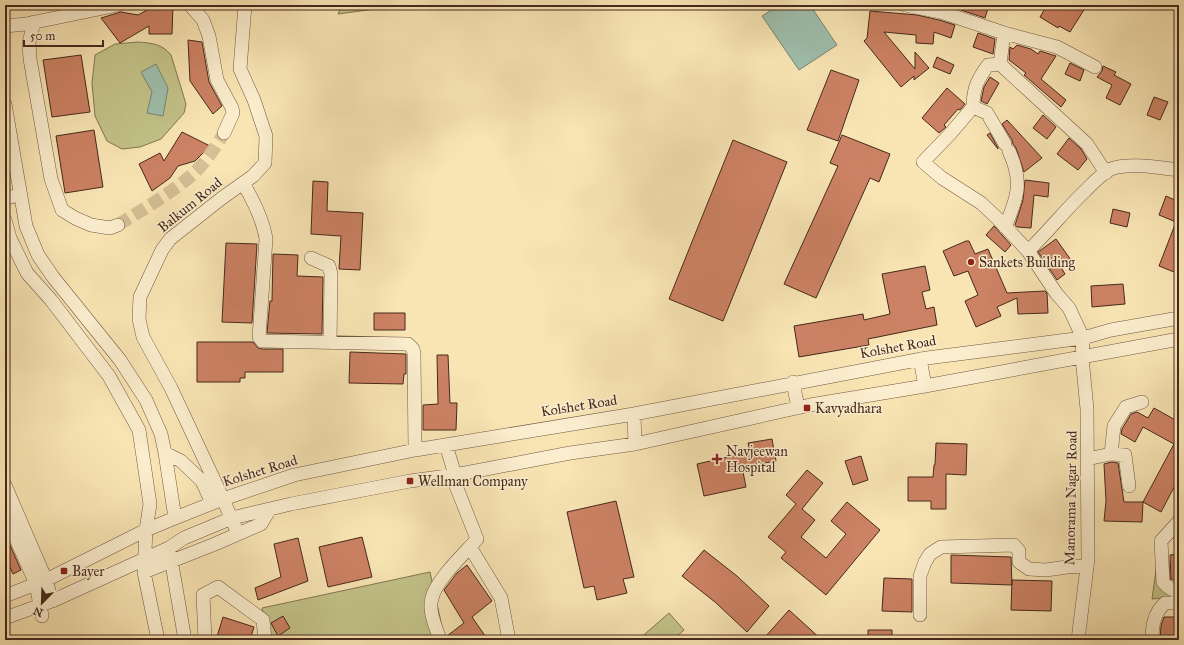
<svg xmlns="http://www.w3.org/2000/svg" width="1184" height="645" font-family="'IM FELL Great Primer',serif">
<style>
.green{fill:#c3c389;stroke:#847653}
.water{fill:#9ebfad;stroke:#7b8373}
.building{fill:#cc8264;stroke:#46281d}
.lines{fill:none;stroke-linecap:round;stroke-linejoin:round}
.minor-tunnel{stroke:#d5bf96;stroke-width:13;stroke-dasharray:13 6;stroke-linecap:butt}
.minor-casing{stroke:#735743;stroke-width:14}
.minor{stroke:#fbeece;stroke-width:13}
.poi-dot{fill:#8f2418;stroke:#fbeece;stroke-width:1.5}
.labels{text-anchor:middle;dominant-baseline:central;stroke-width:3;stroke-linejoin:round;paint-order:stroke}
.street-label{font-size:14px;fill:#46281d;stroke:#fbeece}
.poi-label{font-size:14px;fill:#46281d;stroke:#fbeece;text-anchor:start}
</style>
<rect width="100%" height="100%" fill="#f9e5b4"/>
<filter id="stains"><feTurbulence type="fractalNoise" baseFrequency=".005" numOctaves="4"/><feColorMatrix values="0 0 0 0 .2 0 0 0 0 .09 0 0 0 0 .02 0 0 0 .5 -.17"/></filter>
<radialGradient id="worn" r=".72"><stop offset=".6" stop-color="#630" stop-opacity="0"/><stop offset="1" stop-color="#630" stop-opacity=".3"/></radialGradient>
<path class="green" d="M342,5H405L338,14Z
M138,42C152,43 162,44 171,55L186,104L184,113L161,139L140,147L122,149L107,141L95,116L92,83L95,55L115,44Z
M1158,556L1167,557L1169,561L1172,597L1152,599Z
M430,572L445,640H269L262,608Z
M669,613L684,630L673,640H638Z"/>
<path class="water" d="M779,5H810L837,45L799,70L762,16Z
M156,64L168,88L163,116L147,113L152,92L141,72Z"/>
<path class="building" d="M173,5L172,34H149V26L120,43L101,18L121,12L138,15L151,8Z
M962,5H989L985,18L961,10Z
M1047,5H1087L1070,32L1059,26L1058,28L1040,17Z
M870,11L917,15L939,20L955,25L951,38L934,32L933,44L916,43V35L884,32L915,69V52L929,68L914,80V76L901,87L864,41L867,38Z
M978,33L995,39L993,54L973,47Z
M188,40L202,42L209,82L222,106L213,114L190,81Z
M1017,45L1031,49L1038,54L1040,51L1056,56L1041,79L1066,100L1061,107L1024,75L1026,73L1009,60L1010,47L1013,49Z
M81,55L90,112L52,117L43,60Z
M937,57L954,65L950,74L933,67Z
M1070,63L1084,70L1080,81L1065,74Z
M1103,66L1116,72L1114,75L1131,84L1120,105L1106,98L1112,85L1097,77L1102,71Z
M831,70L859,80L838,141L807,130Z
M990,77L999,83L987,104L981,101L984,87Z
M947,88L965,104L960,110L958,109L944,125L946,127L939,133L922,118Z
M1154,97L1168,102L1160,120L1147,115Z
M1043,115L1056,127L1047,139L1033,128Z
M1007,120L1042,158L1024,172L1016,148L1013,144L1012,140L1002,124Z
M94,130L103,187L65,193L56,136Z
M182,132L210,146L195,161L178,166L170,178L152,191L139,164L160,153L164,161Z
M990,133L998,148V149L987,135Z
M842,135L890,154L879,182L870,178L816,298L784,284L838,166L830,163Z
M1069,138L1081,149L1087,159L1078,170L1057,154Z
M733,140L787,162L723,321L669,299Z
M1025,180L1049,183L1048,197L1034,195L1031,228L1017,227L1015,225L1023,200Z
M313,181L328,182L327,211L363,213L360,270L339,269L341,236L311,234Z
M1166,196L1179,202V274L1159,266L1176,222L1159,215Z
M1113,209L1130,213L1127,227L1110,223Z
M994,226L1011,245L1005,252L986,235Z
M1056,239L1071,260L1059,264L1065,274L1057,280L1038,252Z
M966,241H969L975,254L988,249L1007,293L1045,291L1047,293L1048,313L1018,314L1017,298L997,307L1001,316L976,327L965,301L978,295L968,271L954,276L943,251Z
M226,243L257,244L252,323L222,322Z
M273,254L298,255L297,276L323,277L322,334L267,333L270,301H272Z
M925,266L930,290L922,292L926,309L934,307L937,325L868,339L869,345L799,357L794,326L863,314L864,320L890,314L882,274Z
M1123,284L1125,304L1092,307L1091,286Z
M374,313H405V330H374Z
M197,342H253L258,348L262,349H283V372H245V378H240V382H197Z
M350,352L406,354V374H404L403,384L349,383Z
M437,355H448L450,403H457L456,430H423V405L438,404Z
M1154,408L1179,422V478L1161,512L1143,502L1174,444L1143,427L1135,442L1121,434L1122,429L1131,414L1137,412L1148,418Z
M772,439L776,461L742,467L746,487L704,496L697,464L750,452L748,443Z
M936,443L967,444L966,475L946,474V509H931V501H908V477H933L934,465H935Z
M861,456L868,480L853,485L845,461Z
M1112,462L1118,463L1124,502H1143L1142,522L1104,521L1106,501L1104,464Z
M807,470L823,483L802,509L815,520L801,537L826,558L846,534L831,521L847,502L880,530L826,595L781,558L786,552L768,537L796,504L786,495Z
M616,501L634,577L623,579L627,593L597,600L594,586L584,588L567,512Z
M5,534L21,570L13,574L5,556Z
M362,537L372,577L328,587L319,547Z
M298,538L308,581L258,600L255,588L281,577L274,544Z
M704,550L737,576L769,606L747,632L715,602L682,576Z
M1179,554V583L1171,579L1170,555Z
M951,555L1011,557L1012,585L951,583Z
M467,565L492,601L472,617L488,640H448L447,636L464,623L444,590L457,573Z
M884,578L912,579V612L882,611Z
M1012,580L1052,581L1051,611L1011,610Z
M789,610L822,640H770L766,636Z
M283,616L290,628L278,636L271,623Z
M223,617L254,627L250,640H216Z
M1164,617H1179V640H1160L1161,626Z
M868,630H892V640H868Z"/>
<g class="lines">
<path class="minor-tunnel" d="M118,225C143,209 170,194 192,175C205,163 215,148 224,133"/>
<defs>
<path id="minor" d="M190,5L203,20L209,36L217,80L232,108L233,113L224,133
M905,5L941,12L1004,33L1000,64L1087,144L1106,173
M34,22L29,43L30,59L51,179L62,210L75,218L91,225L110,228L118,225
M5,26L26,24L118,5
M1004,33L1057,47L1095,67
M5,104L26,226L38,255L53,277L120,360L146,400L161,434L165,453L175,518
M973,107L950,134L923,162L942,178L981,203L997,218L1028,251L1056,293L1069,308L1083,338L1082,357L1087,409L1088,559L1078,640
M973,107C973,88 978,79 988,65L1000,64
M973,107L987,113L1005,144
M243,183C253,200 263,219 266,239L259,337L262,341L408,344L413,349L414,354L415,450
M5,198L20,195
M5,220L10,238L27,273L51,300L109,376L139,430L150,504L146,530L144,572L158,640
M1005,227C1018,197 1023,181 1009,151
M1028,251C1048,232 1065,210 1085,191C1093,183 1101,174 1111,169C1127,162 1162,168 1179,170
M311,258L329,266L331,274L330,343
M920,359L925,386
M793,382L798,408
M634,414L635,444
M165,453L181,461L202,481L212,503
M1087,459L1111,454
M5,485L46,580L52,601
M1129,486L1125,455L1111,454L1114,426L1126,407L1142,402
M5,514L36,584L42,616
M1179,521L1161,541L1163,582C1167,587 1172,591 1179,591
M238,534L223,499L171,388L143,337L139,319L140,297L162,250L170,239L222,198L253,176L265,163L266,136L254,100L240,69L245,5
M470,547L501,598L509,640
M170,553L185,640
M144,572L215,544L261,524L270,509
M5,596L46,580L146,530L175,518L223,499L294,475L415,450L634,414L927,358L1083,338L1111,330L1179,318
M920,615V576L925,562L930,554L941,547L1014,545L1019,551V562L1029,569L1046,570L1067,567L1087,566
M5,618L52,601L169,548L184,538L232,518L291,504L410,481L455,475L570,453L635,444L810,405L925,386L1179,339
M205,640L203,595L218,587L263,620L265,640
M440,640C436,627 428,611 432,598C436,580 464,554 477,539L456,486L455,475L446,445
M1152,640C1152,626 1154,613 1165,603L1179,602"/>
</defs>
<use href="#minor" class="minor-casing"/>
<use href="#minor" class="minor"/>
</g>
<g class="poi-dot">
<circle cx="971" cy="262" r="4"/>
<rect x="803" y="404" width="8" height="8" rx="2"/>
<path d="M715 453h4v4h4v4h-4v4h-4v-4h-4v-4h4z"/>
<rect x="406" y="477" width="8" height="8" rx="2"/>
<rect x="60" y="567" width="8" height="8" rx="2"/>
</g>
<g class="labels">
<g class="street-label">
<text transform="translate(190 205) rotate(-39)">Balkum Road</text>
<text transform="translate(898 347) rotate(-10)">Kolshet Road</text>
<text transform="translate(579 406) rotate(-9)">Kolshet Road</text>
<text transform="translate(260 471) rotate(-17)">Kolshet Road</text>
<text transform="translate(1071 498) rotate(-89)">Manorama Nagar Road</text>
</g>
<g class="poi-label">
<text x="979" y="262">Sankets Building</text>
<text x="815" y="408">Kavyadhara</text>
<text x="726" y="451">Navjeewan<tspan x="726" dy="16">Hospital</tspan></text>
<text x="418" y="481">Wellman Company</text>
<text x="72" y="571">Bayer</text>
</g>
</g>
<rect width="1184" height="645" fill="none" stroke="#f9e5b4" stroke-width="20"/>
<rect x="6" y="6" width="1172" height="633" fill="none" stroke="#46281d" stroke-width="2"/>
<rect x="10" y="10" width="1164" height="625" fill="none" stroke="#46281d"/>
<g transform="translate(42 603) rotate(203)" stroke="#fbeece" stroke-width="3" paint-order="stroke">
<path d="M0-3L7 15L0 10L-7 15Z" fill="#46281d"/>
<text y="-6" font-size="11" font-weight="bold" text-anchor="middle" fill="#46281d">N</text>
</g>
<path d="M24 40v6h79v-6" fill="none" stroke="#46281d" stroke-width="2"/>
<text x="30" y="40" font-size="12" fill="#46281d" stroke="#fbeece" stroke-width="3" paint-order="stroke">50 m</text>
<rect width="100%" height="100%" filter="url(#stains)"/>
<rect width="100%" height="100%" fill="url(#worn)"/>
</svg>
